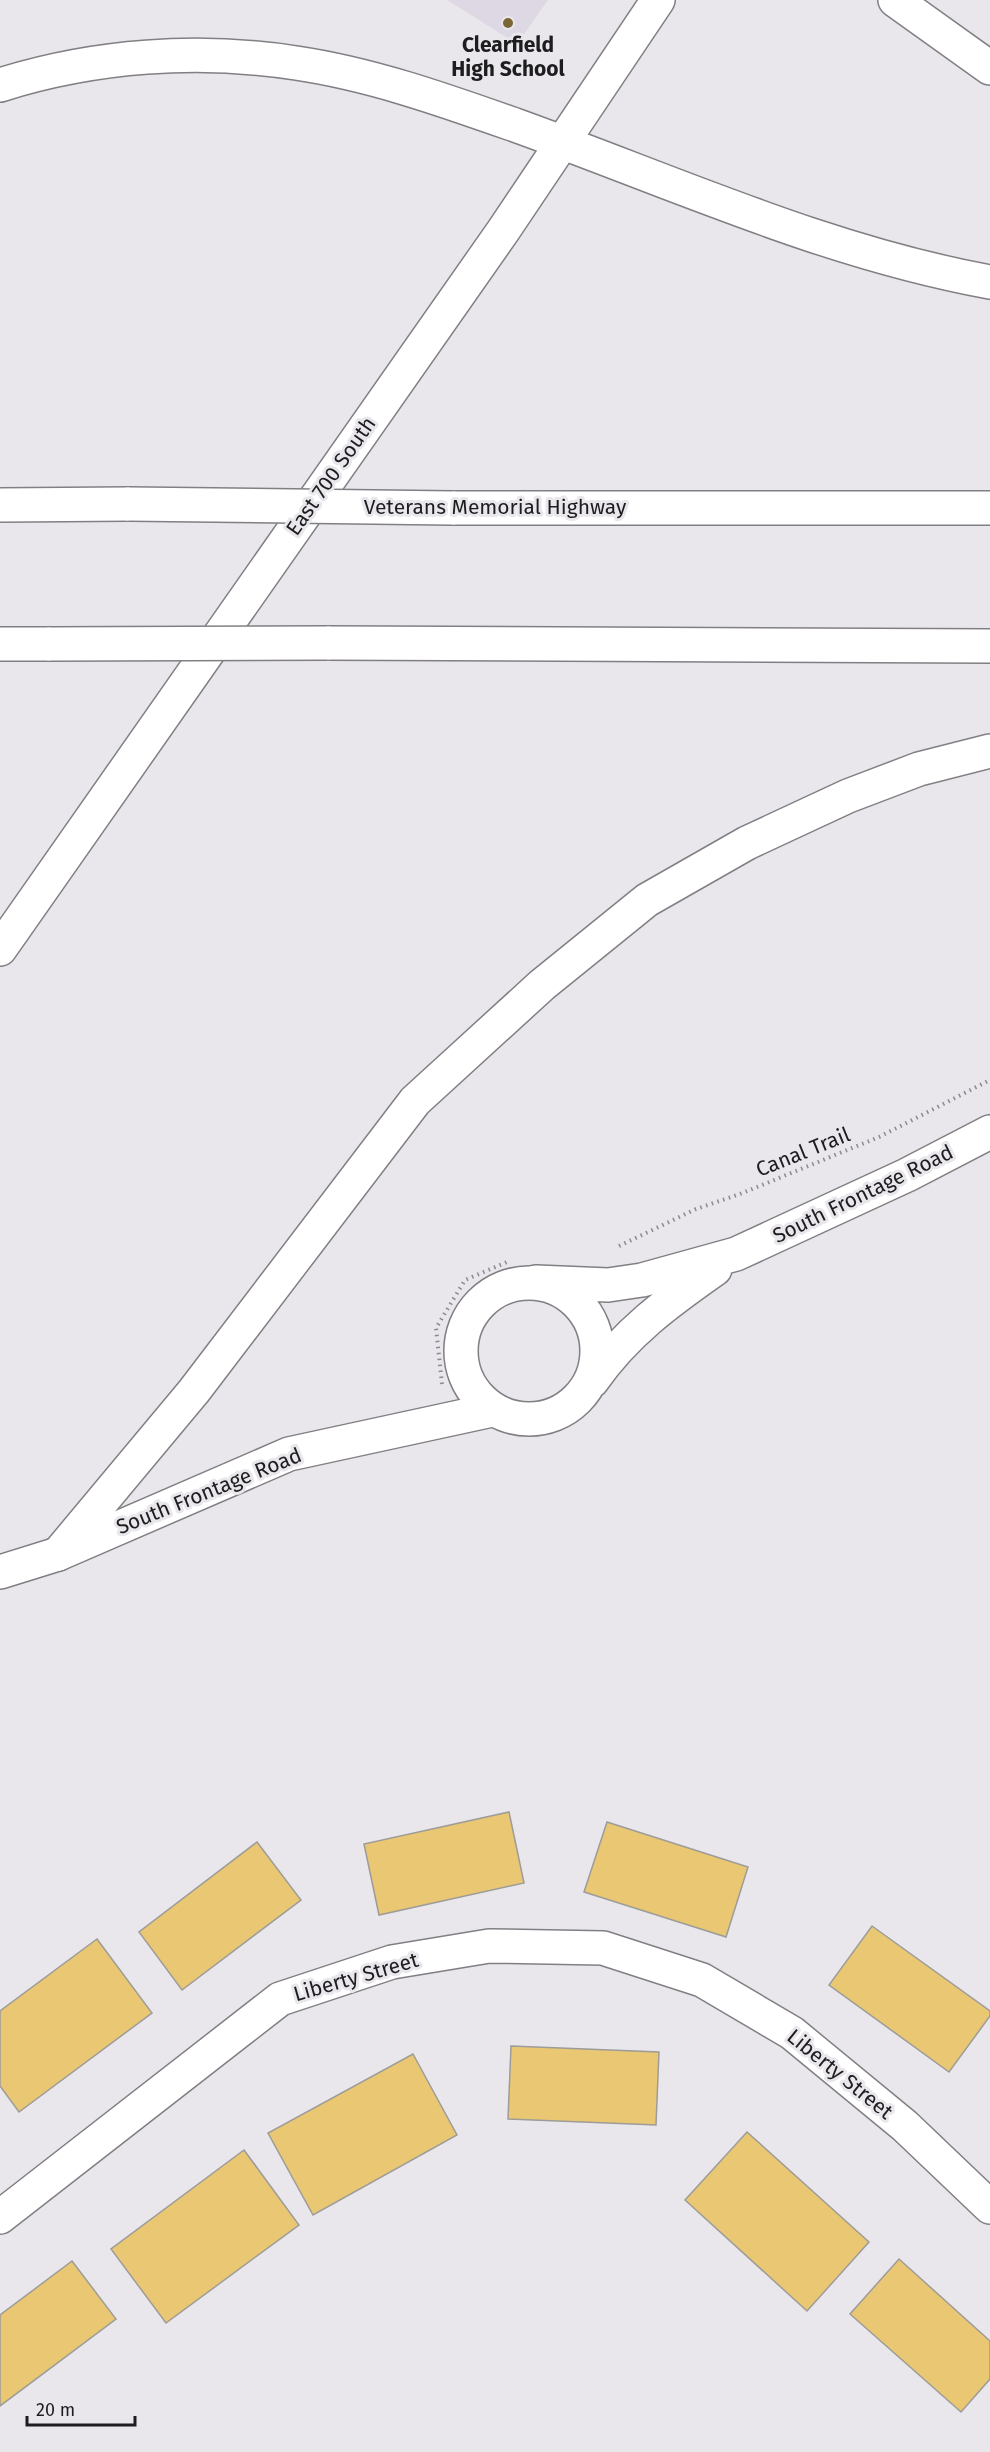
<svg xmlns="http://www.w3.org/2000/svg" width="990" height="2452" font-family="'Fira Sans',sans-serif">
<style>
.built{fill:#ddd8e3}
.building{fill:#e9c773;stroke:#9d9c98;stroke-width:1.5}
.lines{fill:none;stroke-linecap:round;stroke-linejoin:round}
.minor-casing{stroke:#817f83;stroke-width:36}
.major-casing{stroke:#817f83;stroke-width:36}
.highway-casing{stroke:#817f83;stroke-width:36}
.path{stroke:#8c8a8e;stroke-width:4;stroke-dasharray:1.5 4.5;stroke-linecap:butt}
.minor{stroke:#fff;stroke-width:33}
.major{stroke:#fff;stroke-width:33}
.highway{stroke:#fff;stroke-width:33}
.highway-bridge-casing{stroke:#817f83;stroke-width:36;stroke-linecap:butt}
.highway-bridge{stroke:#fff;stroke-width:33}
.poi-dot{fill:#7a6735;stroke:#e9e7ec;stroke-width:2}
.labels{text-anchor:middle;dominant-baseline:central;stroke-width:6;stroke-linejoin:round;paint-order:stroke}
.poi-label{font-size:21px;font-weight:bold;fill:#1d1c1e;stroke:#e9e7ec}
.street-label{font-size:21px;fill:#1d1c1e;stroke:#e9e7ec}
</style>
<rect width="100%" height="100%" fill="#e9e7ec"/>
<path class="built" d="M447,0H548L517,44Z"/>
<path class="building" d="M509,1812L524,1883L379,1915L364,1844Z
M607,1822L748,1867L726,1937L584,1892Z
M257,1842L301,1900L182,1990L139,1932Z
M872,1926L990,2011V2016L949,2072L829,1985Z
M97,1939L152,2013L19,2112L0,2086V2011Z
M511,2046L659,2052L656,2125L508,2119Z
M413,2054L457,2135L313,2215L268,2133Z
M747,2132L869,2242L807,2311L685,2200Z
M244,2150L299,2225L166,2323L111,2249Z
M899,2259L990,2341V2379L961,2412L850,2314Z
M72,2261L116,2319L0,2406V2315Z"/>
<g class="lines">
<defs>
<path id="minor" d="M895,0L990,68
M536,1282L608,1285L642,1280L736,1254L907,1175L990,1132
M461 1351a68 68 0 1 1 136 0a68 68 0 1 1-136 0Z
M592,1381C625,1333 668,1302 715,1269
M58,1554L289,1454L492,1410
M0,2217L280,1999L392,1962L489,1946L603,1948L702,1980L792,2033L905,2126L990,2207"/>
<path id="major" d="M0,949L503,231L658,0
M0,1572L58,1554"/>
<path id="highway" d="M0,85C95,55 198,48 296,63C371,74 444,100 515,125C671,181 825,252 990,282
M0,505L129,504
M452,508H990
M327,643L990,646
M0,644H50
M58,1554L194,1391L415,1101L542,985L647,900L747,843L848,796L919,769L990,751"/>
</defs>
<use href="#minor" class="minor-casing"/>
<use href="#major" class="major-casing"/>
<use href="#highway" class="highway-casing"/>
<path class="path" d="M619,1246L696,1209L740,1194L879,1137L990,1080
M442,1384L436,1328L465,1280L507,1262"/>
<use href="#minor" class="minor"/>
<use href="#major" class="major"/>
<use href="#highway" class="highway"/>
<defs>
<path id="highway-bridge" d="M129,504L452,508
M50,644L327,643"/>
</defs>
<use href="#highway-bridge" class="highway-bridge-casing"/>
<use href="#highway-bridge" class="highway-bridge"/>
</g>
<circle class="poi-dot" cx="508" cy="23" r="6"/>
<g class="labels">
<g class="poi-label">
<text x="508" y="45">Clearfield<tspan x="508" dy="24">High School</tspan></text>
</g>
<g class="street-label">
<text transform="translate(331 476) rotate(-55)">East 700 South</text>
<text x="495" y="507">Veterans Memorial Highway</text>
<text transform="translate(803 1152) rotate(-22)">Canal Trail</text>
<text transform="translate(863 1194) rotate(-26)">South Frontage Road</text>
<text transform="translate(209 1491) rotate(-22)">South Frontage Road</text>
<text transform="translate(356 1977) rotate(-16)">Liberty Street</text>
<text transform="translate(840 2074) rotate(39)">Liberty Street</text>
</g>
</g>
<path d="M27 2416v9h108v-9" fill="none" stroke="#1d1c1e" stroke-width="3"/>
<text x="36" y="2416" font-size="18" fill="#1d1c1e" stroke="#e9e7ec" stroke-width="4.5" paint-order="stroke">20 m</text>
</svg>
